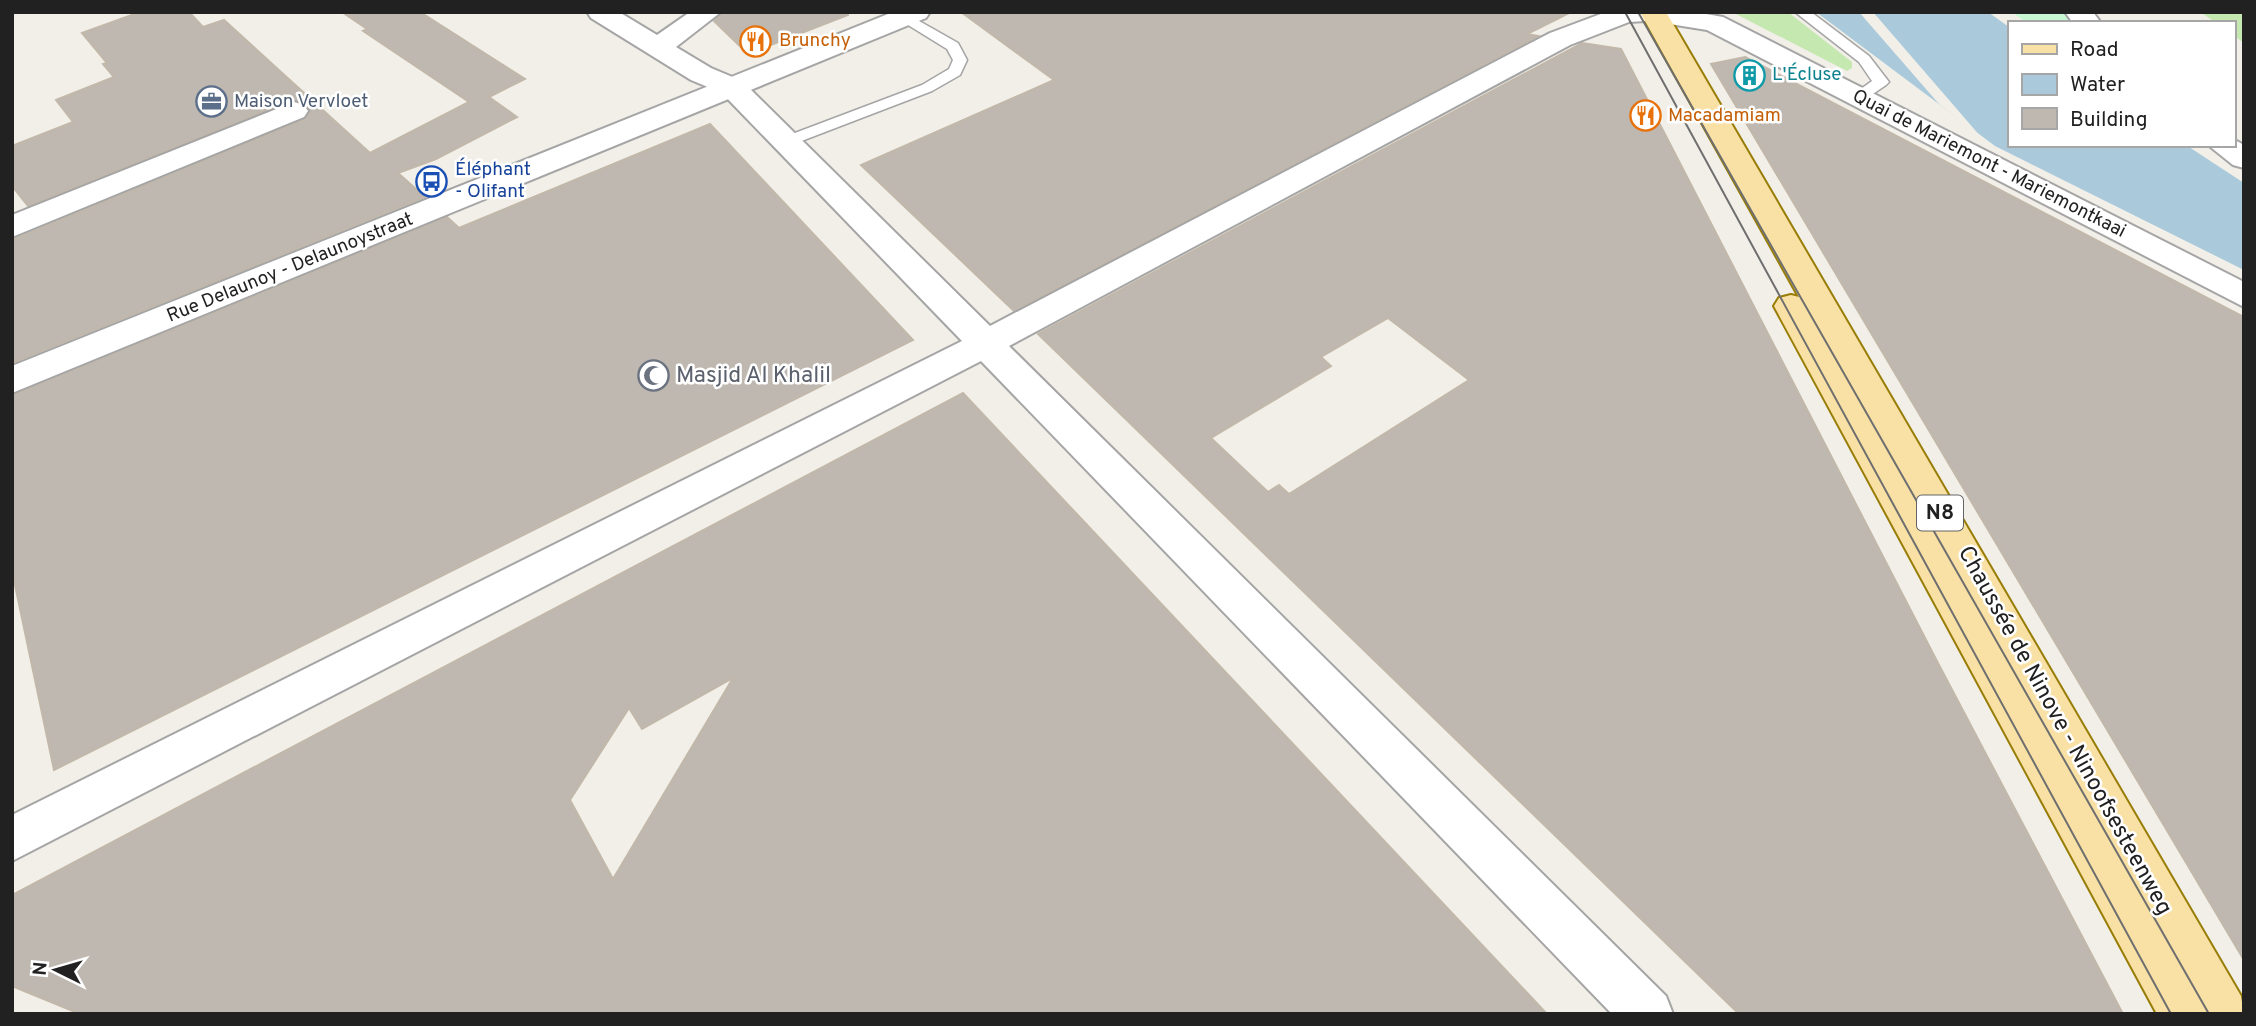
<svg xmlns="http://www.w3.org/2000/svg" width="2256" height="1026" font-family="Overpass,sans-serif">
<style>
.grass{fill:#c4e8b0}
.park{fill:#c8f8d3}
.water{fill:#aacadc}
.pier{fill:#f1efe8}
.building{fill:#beb8b1;stroke:#c2b8aa;stroke-width:2;fill-rule:evenodd}
.lines{fill:none;stroke-linecap:round;stroke-linejoin:round}
.service-casing{stroke:#a5a5a5;stroke-width:3}
.minor-casing{stroke:#a5a5a5;stroke-width:4}
.tertiary-casing{stroke:#a5a5a5;stroke-width:4}
.primary-casing{stroke:#987d06;stroke-width:4}
.service{fill:#fff;fill-rule:evenodd}
.minor{fill:#fff;fill-rule:evenodd}
.tertiary{fill:#fff;fill-rule:evenodd}
.primary{fill:#f9e1a5;fill-rule:evenodd}
.tram{stroke:#6f6f6f;stroke-width:2}
.labels{text-anchor:middle;dominant-baseline:central;stroke-width:5;stroke-linejoin:round;paint-order:stroke}
.far-food-label{font-size:19px;fill:#c56008;stroke:#fff;text-anchor:start}
.far-culture-label{font-size:19px;fill:#0d838f;stroke:#fff;text-anchor:start}
.far-service-label{font-size:19px;fill:#4e5e75;stroke:#fff;text-anchor:start}
.far-street-label{font-size:19px;fill:#212121;stroke:#fff}
.far-transit-label{font-size:19px;fill:#164399;stroke:#fff;text-anchor:start}
.shield{fill:#fff;stroke:#646464;stroke-width:2}
.shield-label{font-size:21px;font-weight:bold;fill:#212121}
.worship-label{font-size:23px;fill:#5b616d;stroke:#fff;text-anchor:start}
.street-label{font-size:23px;fill:#212121;stroke:#fff}
</style>
<rect width="100%" height="100%" fill="#f1efe8"/>
<path class="grass" d="M1732,12H1788L1852,62V68L1847,71Z
M2244,12V43L2233,35V23H2216L2202,13Z"/>
<path class="park" d="M2012,12H2070L2079,23H2027Z"/>
<path class="water" d="M1816,12H1988L2009,27V145H2186L2244,183V270L1995,146Z"/>
<path class="pier" d="M1859,12H1873L1981,137L1939,104Z"/>
<path class="building" d="M140,12H189L203,27L224,20L370,153L469,102L363,31L367,29L342,12H420L525,79L489,97L517,117L436,159L398,173L425,197L12,363V240L305,119L310,112L305,102L293,100L28,206L12,186V146L73,122L56,100L114,77L103,64L107,63L82,33Z
M724,12H847L848,15L748,54L714,21Z
M961,12H1571L1527,34L1538,36L1014,311L861,165L1054,80Z
M1582,43L1621,49L1939,665L2123,1014H1739L1038,334ZM1388,318L1469,380L1289,494L1279,485L1268,492L1211,438L1331,366L1321,357Z
M1745,57L2244,317V960L1711,64Z
M710,124L913,340L54,770L12,571V395L447,217L459,228Z
M963,393L1547,1014H80L12,986V895ZM733,678L613,879L570,800L629,708L642,729Z"/>
<g class="lines">
<defs>
<path id="service" d="M1795,12H1811L1869,56L1889,82L1886,85L1864,100H1854V94L1872,81L1859,62Z
M905,13L958,43L967,60L960,75L932,91L791,145H779V139L922,85L949,69L953,60L947,49L900,20V14Z"/>
<path id="minor" d="M587,12H619L657,35L690,12H721L676,47L711,68L742,81L990,326L1550,33L1606,12H1666L1663,20L1629,22L1570,45L1009,346L1666,996L1673,1014H1612L981,361L12,861V815L962,341L722,93L691,80L591,18Z
M2065,12H2093L2101,23H2073Z
M294,102L304,105L308,111L304,117L12,237V215Z
M2233,139L2244,145V168L2233,165L2208,145H2233Z"/>
<path id="tertiary" d="M893,12H930L926,18L12,393V366Z
M1642,12H1695L1723,17L2244,282V307L1707,30L1645,20Z"/>
<path id="primary" d="M1640,12H1666L2241,996L2244,1014H2157L1774,306L1779,298L1791,295L1799,297Z"/>
</defs>
<use href="#service" class="service-casing"/>
<use href="#minor" class="minor-casing"/>
<use href="#tertiary" class="tertiary-casing"/>
<use href="#primary" class="primary-casing"/>
<use href="#service" class="service"/>
<use href="#minor" class="minor"/>
<use href="#tertiary" class="tertiary"/>
<use href="#primary" class="primary"/>
<path class="tram" d="M1625,12L2171,1014
M1638,12L2209,1014"/>
</g>
<defs>
<symbol id="restaurant-ring" viewBox="-11 -11 22 22"><circle r="9.5" fill="#fff" stroke="#e8710a" stroke-width="1.5"/><path d="M-5-6h1v4h1v-4h1v4h1v-4h1v5L-1.5 .5V6h-2V.5L-5-1ZM5-6V6H3V1.5H1.5Q1.5-4 5-6Z" fill="#e8710a"/></symbol>
<symbol id="building-ring" viewBox="-11 -11 22 22"><circle r="9.5" fill="#fff" stroke="#0f9aa8" stroke-width="1.5"/><path d="M-4-6H4V6H1V3H-1V6H-4ZM-2.5-4.3h1.7v1.8h-1.7ZM.8-4.3h1.7v1.8H.8ZM-2.5-1h1.7V.8h-1.7ZM.8-1h1.7V.8H.8Z" fill="#0f9aa8"/></symbol>
<symbol id="office-ring" viewBox="-11 -11 22 22"><circle r="9.5" fill="#fff" stroke="#5c6f8a" stroke-width="1.5"/><path d="M-6-3h4V-5.5h4V-3h4V5H-6ZM-1-4.5V-3h2v-1.5ZM-6 0V1H6V0Z" fill="#5c6f8a"/></symbol>
<symbol id="bus-ring" viewBox="-11 -11 22 22"><circle r="9.5" fill="#fff" stroke="#1a4fb4" stroke-width="1.5"/><path d="M-5-6H5V4H4V6H2V4H-2V6H-4V4H-5ZM-3.5-4V0h7V-4ZM-3.5 1.2v1.5H-2V1.2ZM2 1.2v1.5H3.5V1.2Z" fill="#1a4fb4"/></symbol>
<symbol id="mosque-ring" viewBox="-11 -11 22 22"><circle r="9.5" fill="#fff" stroke="#6b7280" stroke-width="1.5"/><path d="M3.5-4.9A6 6 0 1 0 3.5 4.9A5 5 0 1 1 3.5-4.9Z" fill="#6b7280"/></symbol>
</defs>
<g fill-rule="evenodd">
<use href="#restaurant-ring" x="738" y="24" width="35" height="35"/>
<use href="#building-ring" x="1732" y="58" width="35" height="35"/>
<use href="#office-ring" x="194" y="84" width="35" height="35"/>
<use href="#restaurant-ring" x="1628" y="98" width="35" height="35"/>
<use href="#bus-ring" x="414" y="164" width="35" height="35"/>
<use href="#mosque-ring" x="636" y="358" width="35" height="35"/>
</g>
<g class="labels">
<g class="far-food-label">
<text x="779" y="41">Brunchy</text>
<text x="1668" y="116">Macadamiam</text>
</g>
<g class="far-culture-label">
<text x="1772" y="75">L'Écluse</text>
</g>
<g class="far-service-label">
<text x="234" y="102">Maison Vervloet</text>
</g>
<g class="far-street-label">
<text transform="translate(1989 164) rotate(27)">Quai de Mariemont - Mariemontkaai</text>
<text transform="translate(290 268) rotate(-22)">Rue Delaunoy - Delaunoystraat</text>
</g>
<g class="far-transit-label">
<text x="455" y="170">Éléphant<tspan x="455" dy="22">- Olifant</tspan></text>
</g>
<rect class="shield" x="1917" y="495.5" width="46" height="35" rx="5"/>
<g class="shield-label">
<text x="1940" y="513">N8</text>
</g>
<g class="worship-label">
<text x="676" y="376">Masjid Al Khalil</text>
</g>
<g class="street-label">
<text transform="translate(2064 731) rotate(61)">Chaussée de Ninove - Ninoofsesteenweg</text>
</g>
</g>
<rect width="2256" height="1026" fill="none" stroke="#212121" stroke-width="28"/>
<rect x="2008" y="21" width="228" height="126" fill="#ffffff" stroke="#a6a6a6" stroke-width="2"/>
<rect x="2022" y="44" width="35" height="10" fill="#f9e1a5" stroke="#a6a6a6" stroke-width="2"/>
<text x="2070" y="56" font-size="21" fill="#212121">Road</text>
<rect x="2022" y="74" width="35" height="21" fill="#aacadc" stroke="#a6a6a6" stroke-width="2"/>
<text x="2070" y="91" font-size="21" fill="#212121">Water</text>
<rect x="2022" y="108" width="35" height="21" fill="#beb8b1" stroke="#a6a6a6" stroke-width="2"/>
<text x="2070" y="126" font-size="21" fill="#212121">Building</text>
<g transform="translate(56 970) rotate(275)" stroke="#ffffff" stroke-width="5" paint-order="stroke">
<path d="M0-5L12 26L0 18L-12 26Z" fill="#212121"/>
<text y="-10" font-size="19" font-weight="bold" text-anchor="middle" fill="#212121">N</text>
</g>
</svg>
